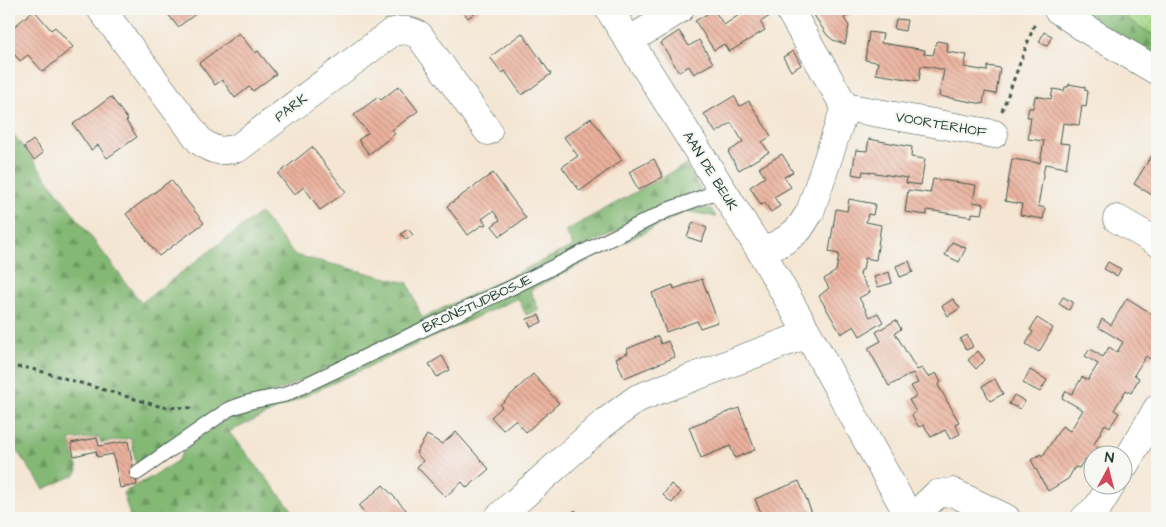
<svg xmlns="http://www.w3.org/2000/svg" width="1166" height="527" font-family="'Architects Daughter',sans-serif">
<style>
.grass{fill:url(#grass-dots);stroke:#628a5e}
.forest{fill:url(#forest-firs);stroke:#517a54}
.building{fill:url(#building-back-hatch)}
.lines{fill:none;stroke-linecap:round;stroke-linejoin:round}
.service-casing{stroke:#3f564c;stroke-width:16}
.minor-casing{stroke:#3f564c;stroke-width:29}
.path{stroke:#3f564c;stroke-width:3;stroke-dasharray:4 4;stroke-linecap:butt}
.service{stroke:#fff;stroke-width:14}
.minor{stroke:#fff;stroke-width:28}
.labels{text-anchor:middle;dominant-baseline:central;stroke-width:4.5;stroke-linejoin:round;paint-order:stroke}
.street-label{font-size:14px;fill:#1f3d34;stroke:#f6f6f2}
</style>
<defs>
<pattern id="grass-dots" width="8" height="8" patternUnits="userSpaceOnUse" patternTransform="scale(1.25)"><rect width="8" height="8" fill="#a4d787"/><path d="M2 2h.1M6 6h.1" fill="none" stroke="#8db975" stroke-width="1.8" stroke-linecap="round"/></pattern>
<pattern id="forest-firs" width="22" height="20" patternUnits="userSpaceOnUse" patternTransform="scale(1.25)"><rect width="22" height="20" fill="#83b874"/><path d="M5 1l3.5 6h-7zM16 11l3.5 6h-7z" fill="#6b9760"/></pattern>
<pattern id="building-back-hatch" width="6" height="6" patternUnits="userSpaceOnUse" patternTransform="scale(1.25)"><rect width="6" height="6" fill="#ecb29e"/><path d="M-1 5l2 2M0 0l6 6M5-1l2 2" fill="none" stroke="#bf9282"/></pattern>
</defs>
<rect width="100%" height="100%" fill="#f6f6f2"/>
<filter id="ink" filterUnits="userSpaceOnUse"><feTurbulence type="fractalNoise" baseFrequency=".02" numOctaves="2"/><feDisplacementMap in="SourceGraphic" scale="10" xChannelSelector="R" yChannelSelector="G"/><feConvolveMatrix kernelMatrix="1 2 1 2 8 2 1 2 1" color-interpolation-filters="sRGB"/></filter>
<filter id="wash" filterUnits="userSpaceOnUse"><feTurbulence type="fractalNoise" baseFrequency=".0096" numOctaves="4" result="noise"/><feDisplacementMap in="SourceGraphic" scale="20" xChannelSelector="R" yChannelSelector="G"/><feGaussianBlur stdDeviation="1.12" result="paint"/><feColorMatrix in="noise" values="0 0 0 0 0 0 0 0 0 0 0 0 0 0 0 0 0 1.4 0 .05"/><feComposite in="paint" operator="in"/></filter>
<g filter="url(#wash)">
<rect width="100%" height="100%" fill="#f4e6d3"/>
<path class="grass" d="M1115,9H1157V37L1132,22Z"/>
<path class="forest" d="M1073,9H1115L1132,22L1157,37V57Z
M9,128L141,303L260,213L295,255L408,283L422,318L573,246L565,231L685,165L702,191L281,390L222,408L136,465L131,438L101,443L99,437L70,440L78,470L75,475L44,489L9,440Z
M690,208L711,209L716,217L687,211L530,290L539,310L526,315L518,298L322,388L229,432L297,516L296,518H125L130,516L123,493L153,476L177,461L186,447L233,414L257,407L279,403L286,401L677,211Z"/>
<g id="blocks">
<path class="building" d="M164,9H201V10L178,27Z
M461,9H480L468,18Z
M740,9H766L770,16L760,22L765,30L729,52L724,44L714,50L695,21L714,10L724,25L742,13Z
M816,9H851L853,12L844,18L849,26L845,44L833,40L827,35L812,12Z
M34,10L51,30L55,27L73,47L43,72L28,55L20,61L9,48V31Z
M896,19L907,20L905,31L894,29Z
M679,31L689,46L699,40L713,63L694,74L689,66L679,72L661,43Z
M869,32L883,34L881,43L925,50L924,54L933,55L937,41L948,43L947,52L967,55L964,67L987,71L988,66L1000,68L996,94L985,92L983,104L939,96L944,70L931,67L921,66L919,81L876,74L878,62L865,60Z
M1044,32L1052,36L1047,46L1039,42Z
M239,33L255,53L258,51L276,74L253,91L249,87L235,98L222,80L215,85L199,63Z
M522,33L551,74L522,95L505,71L502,73L490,57Z
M793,51L801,65L791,71L783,57Z
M1069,84L1085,87V90L1088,91L1086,107L1082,106L1079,125L1063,123L1060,143L1070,144L1066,168L1045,164L1038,206L1045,208L1043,219L1020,215L1022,204L1005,201L1012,159L1040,163L1044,141L1028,139L1031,117H1027L1029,108H1033L1035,96L1051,99L1053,89L1064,91L1065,87H1068Z
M399,86L418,111L392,130L395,134L369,154L358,140L368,133L354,115L378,97L381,100Z
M734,96L740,106L749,101L771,136L762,142L769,152L739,170L728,152L743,142L737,132L731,123L716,133L704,114Z
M111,97L128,120L126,121L137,137L107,158L98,145L91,150L73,124Z
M591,118L622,160L580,191L562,167L578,156L564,137Z
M869,139L912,147L911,157L925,159L921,185L906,183L907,178L863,171L862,176L852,174L856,150L867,151Z
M33,140L43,153L34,160L24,147Z
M312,147L346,192L320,210L304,187L294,195L278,174Z
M782,154L793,172L784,177L791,187L774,197L780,206L771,212L765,203L761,205L750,187L765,177L759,168Z
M1152,155L1157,158V198L1134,184Z
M654,159L663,177L638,190L629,172Z
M493,173L526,218L500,236L492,226L500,220L493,211L482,219L486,224L483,226L482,225L468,235L447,206Z
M933,179L976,185L973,202L984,204L982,214L972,213V217L927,210V215L905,212L908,190L930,193Z
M171,180L204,223L159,256L126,214Z
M849,199L875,204L873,215L868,214L866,222L881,225L876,260L865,258L863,270H861L860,275L870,292L859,298L870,317L878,313L883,322L860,336L854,326L841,334L819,296L829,288L824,279L836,271L839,254L829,252L836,209L847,211Z
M693,222L707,228L702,242L687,237Z
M408,229L413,235L406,240L401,234Z
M952,242L966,248L959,262L945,255Z
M909,261L913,272L900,277L896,266Z
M1108,262L1121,269L1117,276L1104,269Z
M889,272L892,283L878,287L874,277Z
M702,279L718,322L700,328L697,321L666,332L652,293L673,285L674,289Z
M1063,297L1073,302L1069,310L1059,304Z
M1127,298L1157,317V337L1154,342L1157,343V348L1150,359L1146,356L1134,375L1139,378L1131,393L1126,390L1114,410L1119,413L1110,427L1105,424L1094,444L1098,447L1090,462L1085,459L1079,468L1075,467L1068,479L1048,491L1031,460L1041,454L1042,457L1062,426L1070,431L1083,410L1062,398L1066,391L1072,394L1082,377L1088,380L1098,364L1085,356L1090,349L1103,357L1109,347L1117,352L1123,342L1098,327L1102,319L1111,325Z
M953,299L960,308L948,316L942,306Z
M539,315L542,322L531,327L527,319Z
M1037,318L1053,328L1039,352L1026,344L1033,332L1030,330Z
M896,320L901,329L895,333L917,370L922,368L928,377L936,373L941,382L938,385L959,422L955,424L960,434L950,439L945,430L931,437L924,425L919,427L915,421L912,415L916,412L909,400L917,396L911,386L918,383L913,373L889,386L868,348L881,341L876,332Z
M967,335L973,347L966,350L960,339Z
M658,336L661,344L668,341L675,357L624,378L616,358L628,353L627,349Z
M978,351L985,360L976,369L968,360Z
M442,356L450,370L437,377L429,364Z
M1030,370L1047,380L1040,392L1023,383Z
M533,374L559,403L526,432L515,420L503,430L491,417L502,407L500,405Z
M995,379L1003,394L990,401L982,386Z
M1014,395L1025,401L1020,409L1009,404Z
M739,408L755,450L735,458L730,446L701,458L689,427Z
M456,432L489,469L467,488L462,482L445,497L417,467L423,461L416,453L427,435L442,444Z
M97,438L99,446L128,441L137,485L120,488L113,454L97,457L96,451L74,456L71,443Z
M799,481L814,518H763L755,499Z
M671,484L681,492L672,503L663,495Z
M383,485L408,512L403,516L405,518H369L359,506Z
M9,487L12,498L16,518H9Z
M575,510L583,518H566Z"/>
</g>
</g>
<g filter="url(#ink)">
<use href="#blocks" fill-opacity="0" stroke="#3f564c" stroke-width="1"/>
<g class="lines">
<defs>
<path id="service" d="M137,473L229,409L249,402L284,395L519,284L670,209L703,197L722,189"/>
<path id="minor" d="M101,9L200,141C214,152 222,152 238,148L391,33C402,29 409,30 419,35L488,131
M609,9L762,253L808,334L910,518
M1057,9L1086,29L1157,71
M629,41L680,9
M845,107L994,134
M1117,219L1157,242
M762,253L787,239L799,229L810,212L845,107L789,9
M1124,466L1157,409
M498,518L603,424L638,398L808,334
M912,518L937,494L952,492L1006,518
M1085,518L1098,507L1112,484"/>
</defs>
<use href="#service" class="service-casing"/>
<use href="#minor" class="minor-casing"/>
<path class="path" d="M1002,111L1035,23
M9,368L23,367L40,371L162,407L195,408"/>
<use href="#service" class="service"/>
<use href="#minor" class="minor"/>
</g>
</g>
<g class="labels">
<g class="street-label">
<text transform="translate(291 108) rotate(-37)">PARK</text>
<text transform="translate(941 125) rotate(10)">VOORTERHOF</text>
<text transform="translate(710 171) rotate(58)">AAN DE BEUK</text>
<text transform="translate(477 304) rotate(-25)">BRONSTIJDBOSJE</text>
</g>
</g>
<rect width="1166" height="527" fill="none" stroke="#f6f6f2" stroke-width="30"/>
<g transform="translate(1108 470) rotate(7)"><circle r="24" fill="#f6f6f2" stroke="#a0aca6"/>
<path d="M0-4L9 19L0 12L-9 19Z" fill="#d1495b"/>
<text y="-8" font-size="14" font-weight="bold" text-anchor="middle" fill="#1f3d34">N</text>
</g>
</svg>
